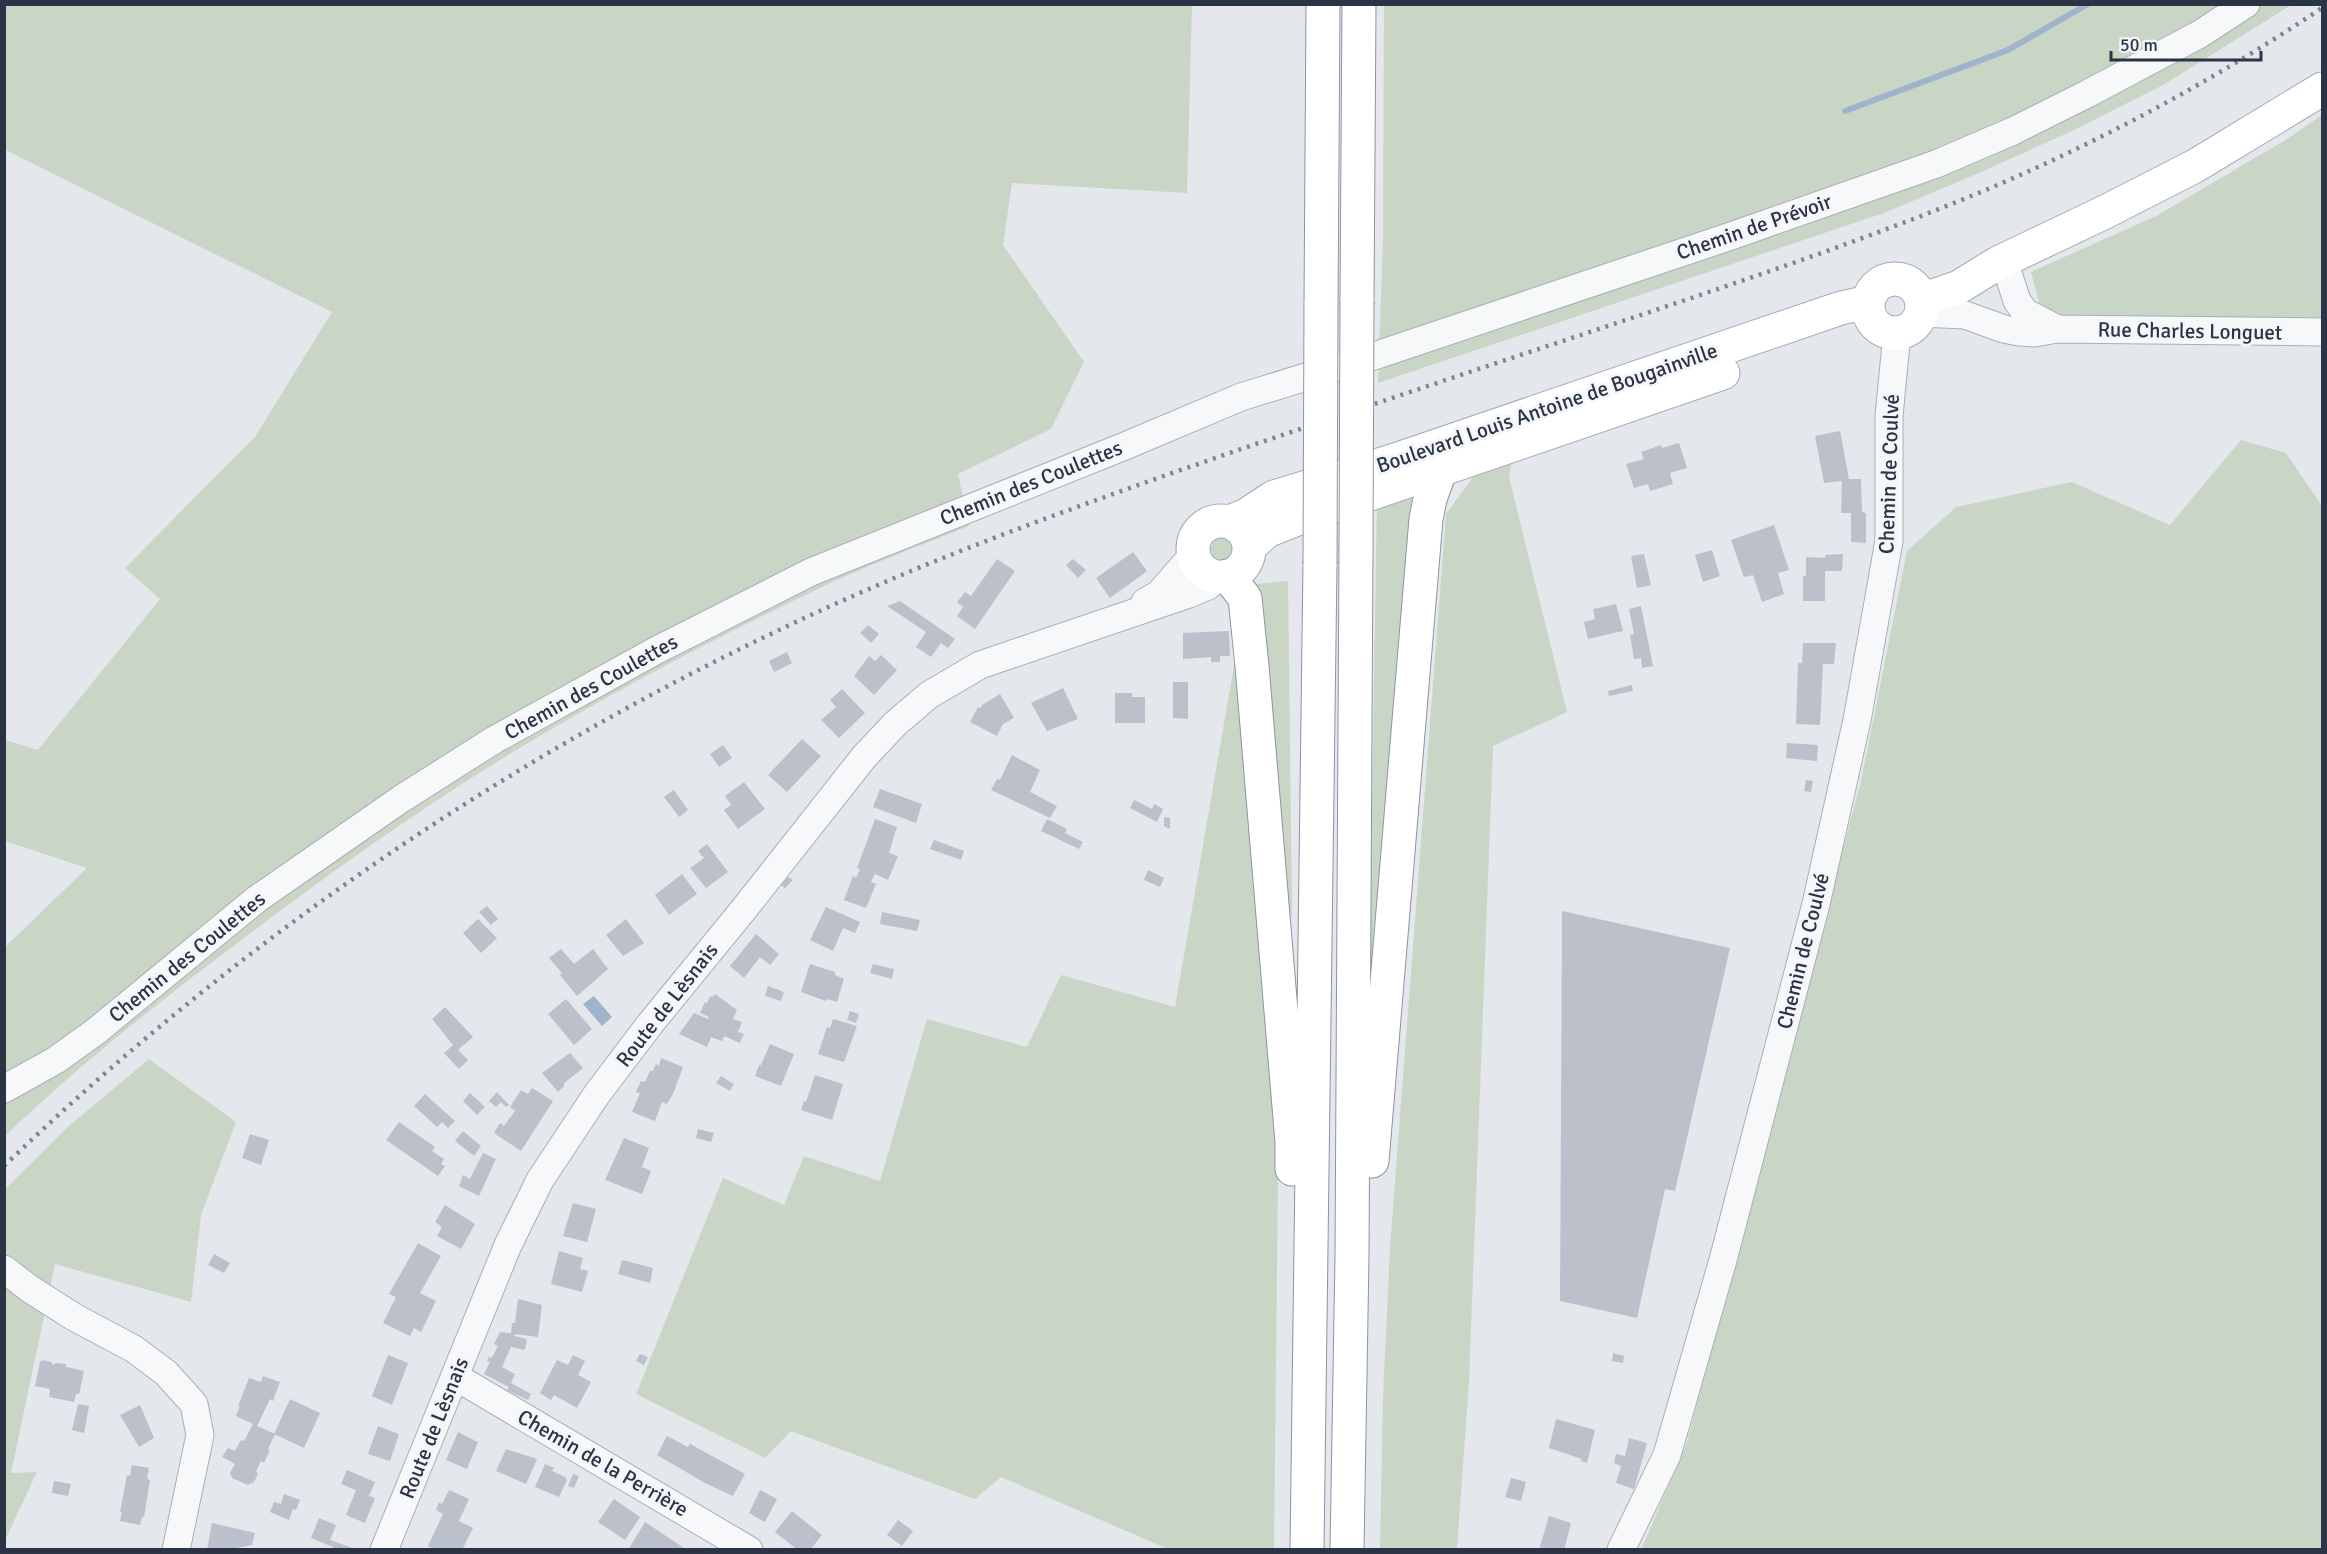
<svg xmlns="http://www.w3.org/2000/svg" width="2327" height="1554" font-family="Signika,sans-serif">
<style>
.green{fill:#c9d6c5}
.water{fill:#9fb4cc}
.lines{fill:none;stroke-linecap:round;stroke-linejoin:round}
.stream{stroke:#9fb4cc;stroke-width:6}
.building{fill:#bbc0ca}
.minor-casing{stroke:#a9aeb7;stroke-width:29}
.major-casing{stroke:#a3abb8;stroke-width:35}
.highway-casing{stroke:#8b94a3;stroke-width:35}
.minor{stroke:#f7f8fa;stroke-width:27}
.major{stroke:#fff;stroke-width:33}
.highway{stroke:#fff;stroke-width:33}
.rail{stroke:#7d8696;stroke-width:4.5;stroke-dasharray:3 6;stroke-linecap:butt}
.highway-bridge-casing{stroke:#8b94a3;stroke-width:35;stroke-linecap:butt}
.highway-bridge{stroke:#fff;stroke-width:33}
.labels{text-anchor:middle;dominant-baseline:central;stroke-width:6;stroke-linejoin:round;paint-order:stroke}
.street-label{font-size:21px;fill:#2b3445;stroke:#f4f6f9}
</style>
<rect width="100%" height="100%" fill="#e4e7ec"/>
<path class="green" d="M5,5H1192L1187,193L1012,183L1003,245L1084,362L1051,429L958,474L969,526C919,546 868,565 820,588C682,654 545,727 418,813C357,854 298,897 240,941C159,1002 79,1065 5,1136V947L87,868L5,841V740L38,750L160,599L125,568L255,437L332,312L5,150Z
M1384,5H2291L2165,84L2072,131L1979,173L1884,213L1378,383L1383,238Z
M2322,115V322L2043,318L2031,272L2156,216L2284,141Z
M2241,440L2286,453L2322,506V1549L1641,1550L1687,1442L1700,1392L1861,781L1907,551L1956,507L2072,482L2170,525Z
M1513,455L1509,477L1567,712L1493,746L1469,1382L1457,1549L1380,1550L1383,1397L1390,1247L1446,514L1476,473Z
M1400,492L1416,500L1377,990H1369L1377,499Z
M1211 549a11 11 0 1 1 22 0a11 11 0 1 1-22 0Z
M1288,581L1292,912L1269,1042L1278,1178L1274,1549H1168L1001,1477L975,1499L791,1431L765,1458L636,1394L723,1178L784,1205L804,1156L880,1181L927,1019L1027,1047L1061,975L1175,1007L1248,585Z
M149,1059L236,1122L201,1215L191,1302L55,1264L11,1473L37,1472L5,1540V1189L70,1125Z"/>
<path class="water" d="M594,996L612,1017L602,1026L583,1004Z"/>
<g class="lines">
<path class="stream" d="M1845,111L2008,50L2088,4"/>
</g>
<path class="building" d="M1840,431L1849,479H1861L1862,512L1866,513V543L1851,542V513H1841L1842,481L1824,483L1815,436Z
M1679,443L1687,468L1670,473L1673,484L1650,491L1648,484L1634,488L1626,464L1644,459L1641,452L1661,445L1662,448Z
M1774,525L1789,570L1778,573L1784,594L1762,602L1753,575L1744,577L1731,540Z
M1712,550L1720,576L1703,582L1695,555Z
M1133,552L1147,571L1110,598L1096,578Z
M1644,554L1651,585L1637,588L1631,556Z
M1843,554L1842,571H1825V601H1803V576H1806V557L1825,558V555Z
M997,559L1015,571L975,629L957,616L963,607L957,602L965,592L971,596Z
M1073,559L1086,570L1078,578L1066,565Z
M900,601L955,639L948,648L941,643L931,657L916,647L926,632L887,606Z
M1616,604L1623,631L1588,639L1584,622L1595,619L1593,609Z
M1641,606L1653,666L1642,668L1641,658L1634,659L1630,635L1634,634L1629,609Z
M868,625L879,634L871,643L860,633Z
M1229,631L1230,656H1220V662H1211V657L1183,659V633Z
M1803,643H1836L1834,664H1823L1820,725L1796,724L1798,663H1802Z
M787,652L792,663L774,672L769,661Z
M881,655L897,670L874,695L854,676L869,656L875,661Z
M1173,682H1188V719L1173,718Z
M1632,685L1633,691L1609,696L1608,691Z
M1063,688L1078,719L1047,731L1031,703Z
M842,689L865,713L839,738L821,720L836,707L830,700Z
M1115,693H1132V697H1145V723H1115Z
M1000,694L1014,718L1003,724L997,736L970,722L978,707L981,708L982,705Z
M802,739L821,756L787,792L768,775Z
M1787,743L1818,745L1817,761L1786,758Z
M723,745L732,758L719,767L710,754Z
M1012,755L1040,770L1030,792L1057,806L1050,818L991,790L997,779L1000,780Z
M1806,780L1813,781L1811,792L1804,791Z
M744,782L765,809L738,829L724,810L731,805L725,796Z
M880,789L922,804L916,823L873,807Z
M674,790L688,810L679,817L664,797Z
M1134,800L1152,809L1154,804L1163,809L1157,822L1130,808Z
M1164,817L1170,818V829L1164,826Z
M875,819L897,827L889,853L898,856L888,880L875,874L871,882L876,884L866,908L844,900L853,876L856,878L860,869L857,868Z
M1047,819L1067,829L1065,833L1083,842L1079,849L1041,831Z
M934,840L964,851L961,860L930,849Z
M707,844L728,872L706,888L690,868L704,858L698,851Z
M1148,870L1164,878L1160,887L1144,880Z
M682,874L697,894L669,915L655,895Z
M788,877L793,880L785,888L781,885Z
M487,906L498,919L491,925L479,912Z
M826,907L860,922L855,933L843,928L833,951L810,940Z
M1562,911L1730,948L1675,1191L1665,1189L1637,1318L1560,1301Z
M882,912L920,920L917,931L880,924Z
M478,919L497,938L481,953L463,933Z
M626,919L644,943L623,956L606,935Z
M756,934L779,954L770,965L760,957L744,978L730,966Z
M561,949L574,964L593,949L608,969L577,996L560,975L562,973L549,958Z
M810,964L835,972V975L844,979L837,1002L827,999L826,1001L801,992Z
M873,964L894,969L892,979L870,973Z
M768,986L784,992L781,1001L765,996Z
M715,994L737,1010L733,1019L742,1022L738,1032L744,1034L740,1043L724,1036L722,1041L711,1037L707,1047L679,1034L694,1013L708,1019L709,1017L700,1013L705,1002L707,1003L710,996L712,997Z
M566,999L592,1029L574,1045L548,1014Z
M445,1007L473,1037L458,1050L468,1060L459,1069L444,1053L453,1045L432,1019Z
M850,1011L859,1014L856,1023L847,1020Z
M833,1019L857,1026L844,1062L818,1054L827,1027L830,1028Z
M770,1044L794,1054L781,1086L755,1076L759,1065H761Z
M570,1053L583,1068L563,1084L565,1085L558,1092L542,1073Z
M661,1058L683,1067L673,1094L667,1104L662,1102L655,1121L632,1112L640,1093L636,1092L641,1081L645,1082L650,1071H653L656,1064L659,1066Z
M815,1075L843,1084L832,1120L801,1110L804,1101L806,1102Z
M721,1076L734,1084L730,1091L716,1083Z
M532,1088L553,1101L521,1151L494,1133L500,1123L504,1126L515,1111L510,1107L521,1090L528,1094Z
M497,1092L509,1105L506,1107L501,1102L496,1107L489,1101Z
M470,1093L485,1107L477,1115L463,1101Z
M425,1094L455,1121L448,1128L442,1122L437,1127L414,1106Z
M399,1122L435,1147L432,1151L444,1159L441,1164L445,1166L438,1176L386,1140Z
M698,1129L714,1133L711,1142L696,1138Z
M463,1131L481,1146L474,1156L455,1141Z
M250,1134L269,1140L261,1165L242,1158Z
M624,1138L649,1148L642,1167L651,1171L642,1194L605,1180Z
M483,1153L496,1159L479,1196L459,1186L463,1175L470,1179Z
M573,1203L596,1209L587,1242L563,1236Z
M445,1205L475,1224L461,1249L437,1236L442,1227L435,1222Z
M418,1243L441,1256L420,1293L436,1301L421,1332L414,1328L410,1336L383,1323L396,1297L389,1294Z
M559,1251L583,1258L580,1269L588,1271L582,1292L551,1284Z
M214,1254L230,1263L224,1273L208,1265Z
M622,1260L653,1268L650,1283L618,1274Z
M518,1299L542,1305L538,1337L515,1334L514,1336L527,1339L525,1350L511,1347L502,1367L515,1374L511,1383L531,1394L528,1400L507,1390L509,1387L484,1374L490,1362L487,1361L489,1357L492,1358L498,1346L494,1344L500,1332L511,1333L512,1323H515Z
M1613,1353L1624,1356L1623,1363L1612,1361Z
M640,1354L648,1357L644,1365L636,1361Z
M388,1355L408,1363L392,1405L372,1396Z
M573,1355L585,1361L578,1375L591,1382L577,1408L554,1395L551,1400L540,1393L557,1360L568,1365Z
M43,1360L51,1362L53,1365L56,1363L66,1364V1367L84,1371L79,1394H76L74,1402L49,1397L50,1389L35,1386L40,1362Z
M263,1376L280,1382L273,1401L270,1399L257,1426L275,1434L268,1449L270,1450L264,1463L261,1461L256,1471L258,1474L254,1482L248,1485L232,1478L230,1473L235,1464L222,1457L228,1448L235,1451L241,1440L244,1441L253,1424L236,1416L240,1406H238L249,1378L261,1382Z
M290,1399L320,1413L304,1448L274,1434Z
M78,1404L89,1406L84,1433L72,1430Z
M140,1405L154,1438L139,1447L120,1415Z
M1556,1419L1595,1430L1587,1463L1581,1461L1582,1459L1549,1448Z
M378,1426L399,1434L390,1461L368,1454Z
M458,1432L478,1442L467,1469L446,1460Z
M667,1436L688,1447L690,1444L745,1474L733,1496L705,1483L657,1455Z
M1629,1438L1647,1443L1634,1489L1616,1483L1621,1466L1614,1463L1616,1454L1625,1456Z
M506,1449L537,1459L526,1484L496,1471Z
M545,1464L554,1468L552,1471L565,1477L567,1480L559,1497L535,1487Z
M132,1465L149,1468L147,1479L150,1480L144,1517H142L140,1525L120,1521L122,1512H120L127,1475L130,1476Z
M347,1470L375,1482L369,1496L375,1498L365,1523L346,1515L356,1490L341,1484Z
M573,1474L579,1476L574,1488L568,1486Z
M1511,1478L1526,1482L1521,1501L1505,1497Z
M54,1481L71,1484L68,1496L52,1493Z
M449,1490L469,1499L459,1521L473,1528L462,1550H435L428,1546L443,1514L436,1510L439,1502L442,1504Z
M760,1490L777,1499L765,1522L749,1513Z
M284,1494L300,1500L296,1510L293,1509L289,1520L270,1512L274,1502L281,1504Z
M614,1499L640,1517L625,1540L598,1522Z
M792,1511L822,1535L810,1550H798L775,1532Z
M1549,1516L1571,1523L1564,1550H1539Z
M319,1518L336,1525L330,1540L358,1550H332L333,1547L311,1538Z
M898,1520L913,1531L902,1546L887,1535Z
M645,1522L687,1550H628Z
M212,1523L255,1533L252,1545L226,1550H207Z"/>
<g class="lines">
<defs>
<path id="minor" d="M1998,263L2009,276L2017,301L2025,312L2057,329
M1920,313L1965,315L2004,329L2019,332L2035,333L2057,329L2322,332
M1145,602L1159,594L1194,554
M4,1089L56,1060L95,1032L257,899L401,799L494,740L655,651L811,572L1125,446L1241,397L1380,354L1731,236L1936,164L2013,131L2087,94L2200,34L2246,4
M4,1269L30,1289L74,1317L134,1349L166,1373L194,1404L200,1435L176,1550
M456,1377L749,1550
M384,1550L508,1245L540,1180L597,1094L650,1024L744,909L864,757L895,724L929,695L980,665L1189,594L1208,586L1219,576
M1621,1550L1667,1455L1723,1260L1816,904L1857,720L1889,541V416L1897,333"/>
<path id="major" d="M1868 306a27 27 0 1 1 54 0a27 27 0 1 1-54 0Z
M1921,300L1959,287L1998,263L2105,212L2195,166L2322,89
M1193 549a28 28 0 1 1 56 0a28 28 0 1 1-56 0Z
M1229,522L1245,516L1274,497L1392,461L1841,308L1868,302
M1249,547L1267,531L1297,519L1723,373"/>
<path id="highway" d="M1357,301L1359,4
M1321,305L1323,4
M1228,576L1245,598L1252,666L1292,1142V1169
M1372,1161L1426,519L1430,499L1440,471
M1307,1550L1320,564
M1347,1550L1352,1256L1356,551"/>
</defs>
<use href="#minor" class="minor-casing"/>
<use href="#major" class="major-casing"/>
<use href="#highway" class="highway-casing"/>
<use href="#minor" class="minor"/>
<use href="#major" class="major"/>
<use href="#highway" class="highway"/>
<path class="rail" d="M4,1166C266,914 576,711 911,571C1020,526 1132,487 1244,448C1368,406 1493,364 1617,323C1733,284 1850,245 1964,199C2089,148 2210,83 2322,8"/>
<defs>
<path id="highway-bridge" d="M1356,551L1357,301
M1320,564L1321,305"/>
</defs>
<use href="#highway-bridge" class="highway-bridge-casing"/>
<use href="#highway-bridge" class="highway-bridge"/>
</g>
<g class="labels">
<g class="street-label">
<text transform="translate(1754 227) rotate(-19)">Chemin de Prévoir</text>
<text transform="translate(2190 331) rotate(1)">Rue Charles Longuet</text>
<text transform="translate(1547 408) rotate(-19)">Boulevard Louis Antoine de Bougainville</text>
<text transform="translate(1889 474) rotate(-88)">Chemin de Coulvé</text>
<text transform="translate(1031 483) rotate(-22)">Chemin des Coulettes</text>
<text transform="translate(591 687) rotate(-29)">Chemin des Coulettes</text>
<text transform="translate(1803 951) rotate(-76)">Chemin de Coulvé</text>
<text transform="translate(187 957) rotate(-39)">Chemin des Coulettes</text>
<text transform="translate(667 1005) rotate(-52)">Route de Lèsnais</text>
<text transform="translate(434 1428) rotate(-68)">Route de Lèsnais</text>
<text transform="translate(603 1463) rotate(30)">Chemin de la Perrière</text>
</g>
</g>
<rect width="2327" height="1554" fill="none" stroke="#2b3445" stroke-width="12"/>
<path d="M2111 51v9h150v-9" fill="none" stroke="#2b3445" stroke-width="3"/>
<text x="2120" y="51" font-size="18" fill="#2b3445" stroke="#f4f6f9" stroke-width="4.5" paint-order="stroke">50 m</text>
</svg>
